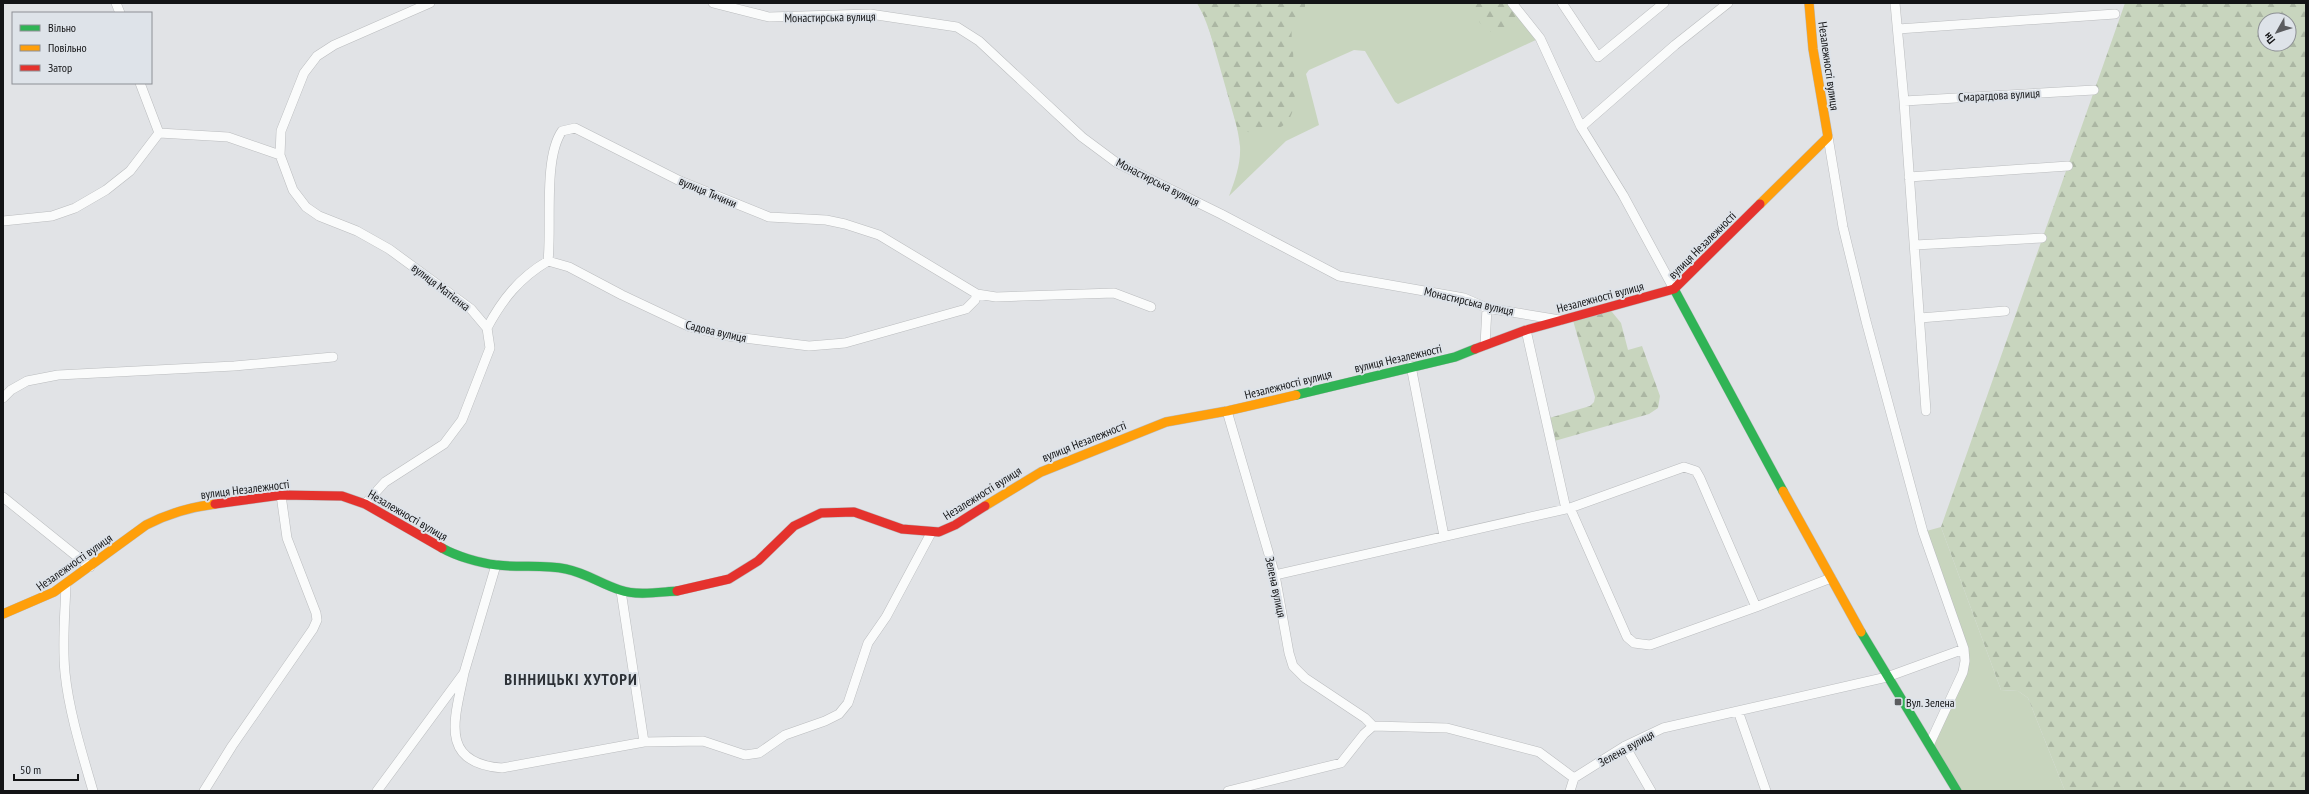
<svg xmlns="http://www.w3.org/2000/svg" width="2309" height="794" font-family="'PT Sans Narrow',sans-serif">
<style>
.grass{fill:#c8d5be}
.forest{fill:url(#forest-firs);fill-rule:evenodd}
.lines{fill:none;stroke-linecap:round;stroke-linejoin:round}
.street-casing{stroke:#babcbe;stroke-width:10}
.fast-casing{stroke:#babcbe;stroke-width:10}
.slow-casing{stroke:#babcbe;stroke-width:10}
.jam-casing{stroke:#babcbe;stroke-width:10}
.street{stroke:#fafbfb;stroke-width:9}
.fast{stroke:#30b455;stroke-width:9}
.slow{stroke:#ff9f0a;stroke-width:9}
.jam{stroke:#e5322d;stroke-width:9}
.poi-dot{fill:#5b5c5f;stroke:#dee3e9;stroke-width:1.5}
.labels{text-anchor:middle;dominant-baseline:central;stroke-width:4;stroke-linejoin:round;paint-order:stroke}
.street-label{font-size:12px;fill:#131416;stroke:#dee3e9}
.poi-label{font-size:12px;fill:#131416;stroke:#dee3e9;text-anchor:start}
.district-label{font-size:16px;font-weight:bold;letter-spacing:1px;fill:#2d3136;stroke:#dee3e9}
</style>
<defs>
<pattern id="forest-firs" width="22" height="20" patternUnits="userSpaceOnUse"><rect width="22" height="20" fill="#c8d5be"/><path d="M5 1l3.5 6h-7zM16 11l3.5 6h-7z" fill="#abb6a3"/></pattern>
</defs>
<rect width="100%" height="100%" fill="#e1e3e6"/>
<path class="grass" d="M1197,3H1512L1540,38L1398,104L1395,102L1365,51L1354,50L1309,70L1306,74L1319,125L1286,141L1229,196C1235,180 1241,164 1240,146C1240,127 1208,16 1197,3Z
M1941,527L2001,690L2018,691L2028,698L2065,791H1957L1930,743L1965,661L1923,532Z"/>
<path class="forest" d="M1197,3H1305V7C1301,12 1293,21 1292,27C1291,34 1292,42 1293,49C1294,100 1308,140 1238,131L1207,22Z
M1471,3H1512L1525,18L1504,31L1491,32L1480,23Z
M2125,3H2306V791H2065L2028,698L2018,691L2001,690L1941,527ZM2265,20H2289V44H2265Z
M1608,307L1621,323L1628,350L1642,346L1660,396L1658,408L1649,414L1551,442L1546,419L1590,406L1594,402L1595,397L1572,317Z"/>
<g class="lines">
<defs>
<path id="street" d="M116,3L120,13
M713,3L769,17L870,14L957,27L979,41L1082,137L1117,163L1221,214L1339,276L1464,298L1487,308L1560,320
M1512,3L1540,38L1581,127L1623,195L1674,289
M1562,3L1598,57L1664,3
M1895,3L1904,101L1926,411
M1898,29L2115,14
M140,83L159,133
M1904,101L2094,90
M1581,127L1675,45L1728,3
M159,133L228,137L280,155
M1828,137L1843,227L1866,321L1923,532L1964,649L1965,661L1963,672L1930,743
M1909,177L2068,166
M3,221L52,216L75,208L106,190L130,171L159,133
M1915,245L2042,238
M548,261C552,226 543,158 562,131L575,128L680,181L769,217L826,220L845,224L879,235L977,294L996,297L1114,293L1151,307
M1920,318L2005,311
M487,328C502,300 519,278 548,261L569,267L622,295L690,327L728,336L809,346L845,343L966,309L975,300L977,294
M1526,330L1566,509
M1485,345L1487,308
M1411,366L1444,536
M3,398L11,390L27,381L58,375L234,366L333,357
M1227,411L1275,575L1289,653L1293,666L1305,678L1365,718L1373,726L1447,728L1539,752L1574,778L1625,746L1663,728L1887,677L1964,649
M3,497L90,567
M365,504L385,482L444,444L462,420L490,348L487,328L471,309L389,249L357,231L319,216L306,207L293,190L280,155L281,131L304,73L317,56L334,45L430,3
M1570,508L1627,637L1634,643L1650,645L1756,607
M1275,575L1570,508L1684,467L1696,471L1700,478L1756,607L1831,578
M66,584C65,614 62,643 65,673C69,712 82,753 93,791
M621,591L644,742
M464,673C455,718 438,763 502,768L644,742L703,741L745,755L759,753L785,735L825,721L839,714L848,703L868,643L886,617L931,533
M1738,711L1766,791
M1625,746L1651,791
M204,791L232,746L313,629L317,620L316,613L287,538L281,495
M377,791L464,673L496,565
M1228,791L1341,763L1364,734L1373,726
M1570,791L1574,778"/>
<path id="fast" d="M1674,289L1783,491
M1296,395L1455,357L1475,349
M442,548C456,556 479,563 497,565C520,568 543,564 566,569C586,573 601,584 620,590C637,596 660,592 677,591
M1861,632L1957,791"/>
<path id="slow" d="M1760,204L1828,137L1813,49L1809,3
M1783,491L1861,632
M985,506L1041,472L1166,422L1227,411L1296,395
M3,614L54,592L146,525C167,514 191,507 215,504"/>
<path id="jam" d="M1475,349L1526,330L1674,289L1760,204
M215,504L281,495L342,496L365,504L442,548
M677,591L729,579L758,561L794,526L821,513L854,512L902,529L939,532L955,525L985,506"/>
</defs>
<use href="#street" class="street-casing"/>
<use href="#fast" class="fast-casing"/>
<use href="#slow" class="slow-casing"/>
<use href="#jam" class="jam-casing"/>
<use href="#street" class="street"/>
<use href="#fast" class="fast"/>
<use href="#slow" class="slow"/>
<use href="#jam" class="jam"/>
</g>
<rect class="poi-dot" x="1894" y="698" width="8" height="8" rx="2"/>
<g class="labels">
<g class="street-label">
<text transform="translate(830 17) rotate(-1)">Монастирська вулиця</text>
<text transform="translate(1829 66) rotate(82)">Незалежності вулиця</text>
<text transform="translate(1999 95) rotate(-3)">Смарагдова вулиця</text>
<text transform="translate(1158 182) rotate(27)">Монастирська вулиця</text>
<text transform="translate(708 192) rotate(23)">вулиця Тичини</text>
<text transform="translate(1702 245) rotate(-45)">вулиця Незалежності</text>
<text transform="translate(441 287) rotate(37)">вулиця Матієнка</text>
<text transform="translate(1600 297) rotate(-15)">Незалежності вулиця</text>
<text transform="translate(1469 301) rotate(13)">Монастирська вулиця</text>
<text transform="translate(716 331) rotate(13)">Садова вулиця</text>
<text transform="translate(1398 358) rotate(-13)">вулиця Незалежності</text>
<text transform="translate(1288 384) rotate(-14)">Незалежності вулиця</text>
<text transform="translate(1084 441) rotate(-22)">вулиця Незалежності</text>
<text transform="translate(245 489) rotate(-7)">вулиця Незалежності</text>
<text transform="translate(982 493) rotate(-32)">Незалежності вулиця</text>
<text transform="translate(408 515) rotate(30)">Незалежності вулиця</text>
<text transform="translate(74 562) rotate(-35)">Незалежності вулиця</text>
<text transform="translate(1276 587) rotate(78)">Зелена вулиця</text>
<text transform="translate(1626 748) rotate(-29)">Зелена вулиця</text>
</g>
<g class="poi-label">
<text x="1906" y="702">Вул. Зелена</text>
</g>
<g class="district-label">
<text x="571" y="679">ВІННИЦЬКІ ХУТОРИ</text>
</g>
</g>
<rect width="2309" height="794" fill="none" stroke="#131416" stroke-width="8"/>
<rect x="12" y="12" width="140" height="72" fill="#dee3e9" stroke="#8d9095"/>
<rect x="20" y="25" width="20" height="6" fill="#30b455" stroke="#8d9095"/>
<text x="48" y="32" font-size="12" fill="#131416">Вільно</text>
<rect x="20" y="45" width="20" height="6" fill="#ff9f0a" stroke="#8d9095"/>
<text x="48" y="52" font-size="12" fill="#131416">Повільно</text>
<rect x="20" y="65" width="20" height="6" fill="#e5322d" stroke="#8d9095"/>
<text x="48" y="72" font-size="12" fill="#131416">Затор</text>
<g transform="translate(2277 32) rotate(231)"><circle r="19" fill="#dee3e9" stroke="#8d9095"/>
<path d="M0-3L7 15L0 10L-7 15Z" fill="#5b5c5f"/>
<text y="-6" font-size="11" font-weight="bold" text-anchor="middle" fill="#131416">Пн</text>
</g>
<path d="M14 774v6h64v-6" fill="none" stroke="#131416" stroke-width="2"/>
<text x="20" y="774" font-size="12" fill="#131416" stroke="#dee3e9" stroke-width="3" paint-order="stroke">50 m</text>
</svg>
